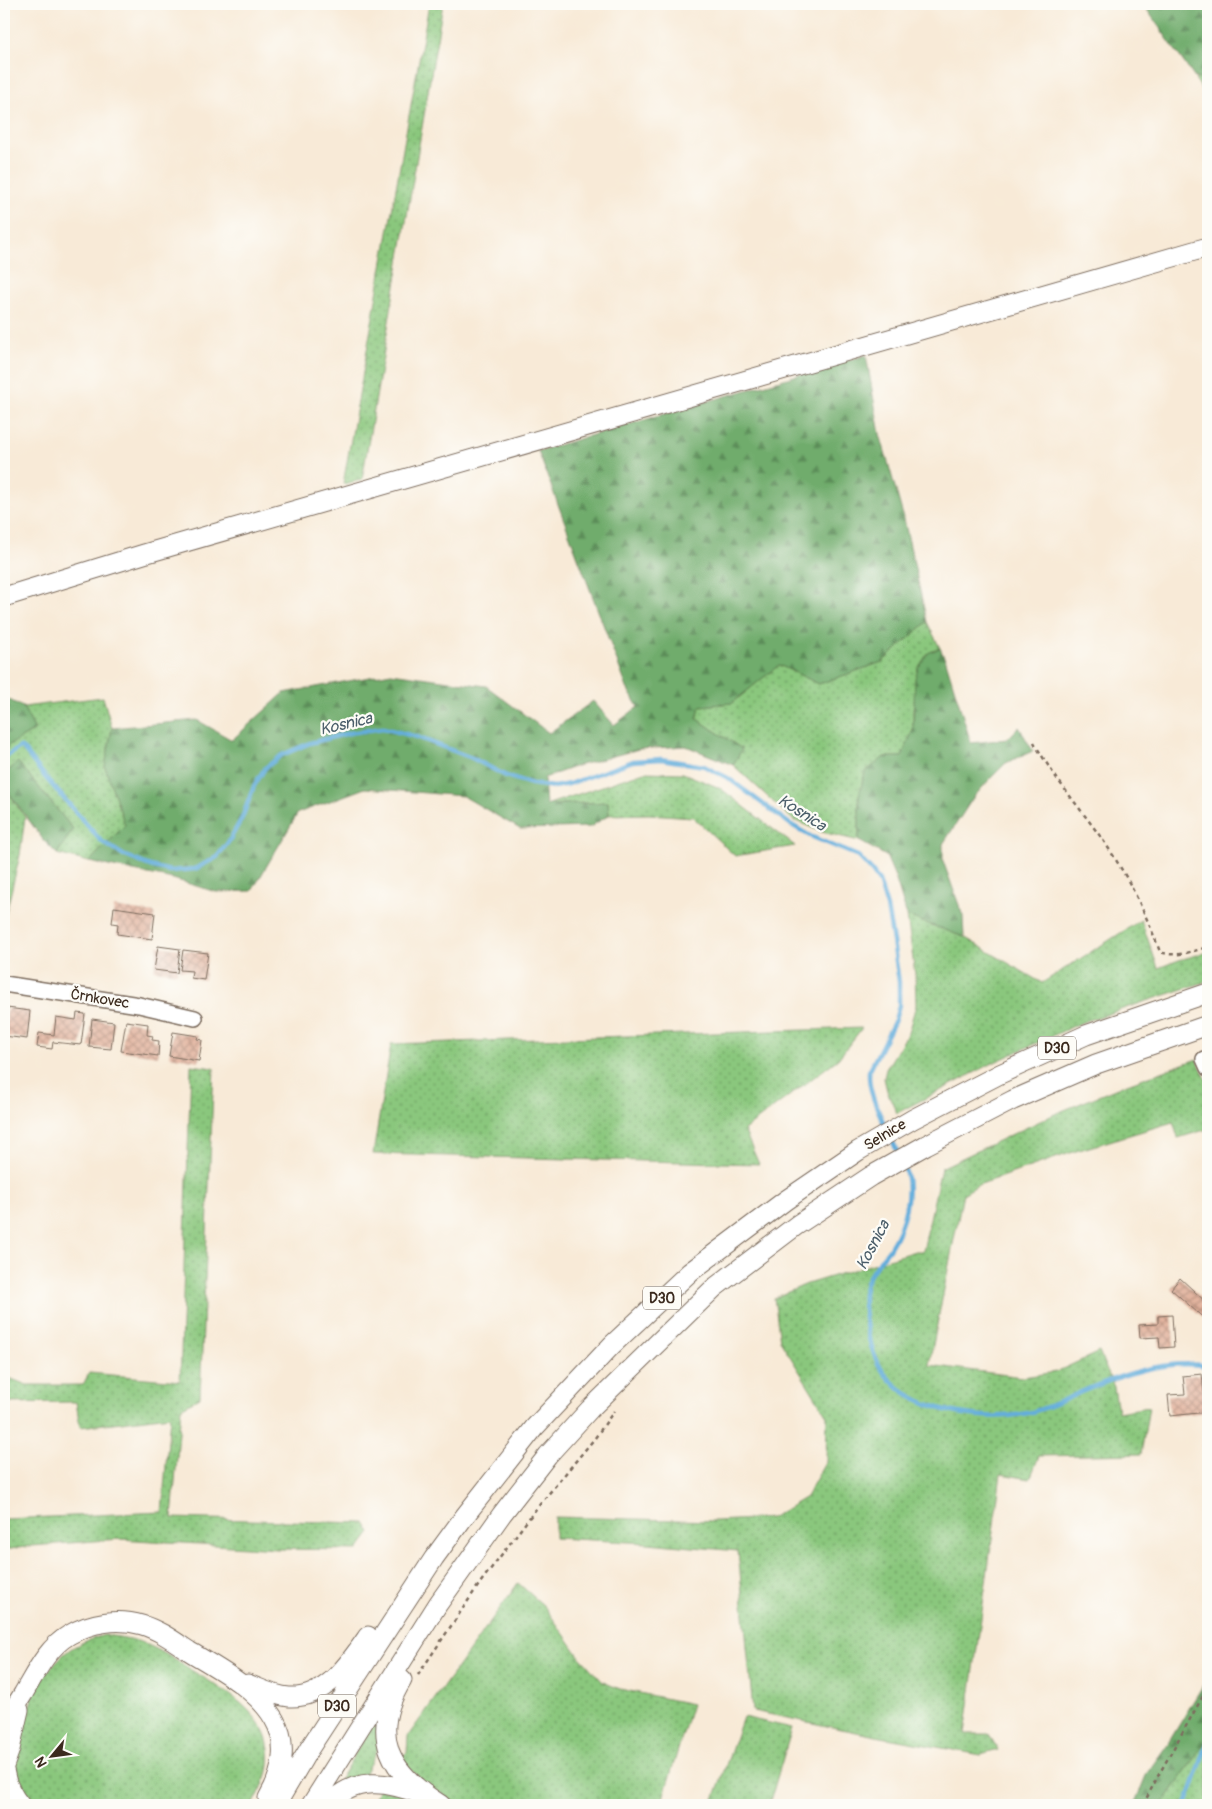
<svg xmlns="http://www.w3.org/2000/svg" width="1212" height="1809" font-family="Pangolin,sans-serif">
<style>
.grass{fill:url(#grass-dots);stroke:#62784e}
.forest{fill:url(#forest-firs);stroke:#556b45}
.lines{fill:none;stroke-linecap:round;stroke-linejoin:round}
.stream{stroke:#63addb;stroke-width:4.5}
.building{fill:url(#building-cross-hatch)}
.minor-casing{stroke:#7d6d5f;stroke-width:18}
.major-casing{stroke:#7d6d5f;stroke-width:21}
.path{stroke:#7d6d5f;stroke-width:2.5;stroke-dasharray:4 4;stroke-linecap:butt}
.minor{stroke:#fff;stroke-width:15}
.major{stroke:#fff;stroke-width:19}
.labels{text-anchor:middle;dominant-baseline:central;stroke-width:4.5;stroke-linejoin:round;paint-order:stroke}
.shield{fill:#fdfcf7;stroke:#75695f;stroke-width:1}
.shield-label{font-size:14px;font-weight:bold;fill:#3b2a1e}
.street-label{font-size:15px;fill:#3b2a1e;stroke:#fdfcf7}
.water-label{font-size:16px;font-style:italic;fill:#4b5e6a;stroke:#fdfcf7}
</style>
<defs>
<pattern id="grass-dots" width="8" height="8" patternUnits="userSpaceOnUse" patternTransform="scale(1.25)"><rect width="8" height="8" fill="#8ac77d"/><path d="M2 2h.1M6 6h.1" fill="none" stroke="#72a266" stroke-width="1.8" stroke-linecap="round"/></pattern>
<pattern id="forest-firs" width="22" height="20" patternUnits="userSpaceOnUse" patternTransform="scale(1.25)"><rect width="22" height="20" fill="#6fac6c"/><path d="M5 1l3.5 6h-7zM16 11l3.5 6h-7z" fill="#5c8c58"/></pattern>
<pattern id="building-cross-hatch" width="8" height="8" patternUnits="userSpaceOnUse" patternTransform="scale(1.25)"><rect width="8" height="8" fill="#e1b19b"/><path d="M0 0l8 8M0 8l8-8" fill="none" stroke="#b8907e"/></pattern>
</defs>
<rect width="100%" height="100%" fill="#fdfcf7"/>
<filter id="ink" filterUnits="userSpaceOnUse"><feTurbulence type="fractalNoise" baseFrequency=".02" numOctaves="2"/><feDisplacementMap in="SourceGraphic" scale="10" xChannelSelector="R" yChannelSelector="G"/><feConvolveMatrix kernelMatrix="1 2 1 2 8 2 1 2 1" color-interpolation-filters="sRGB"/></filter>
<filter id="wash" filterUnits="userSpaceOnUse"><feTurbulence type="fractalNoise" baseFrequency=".0096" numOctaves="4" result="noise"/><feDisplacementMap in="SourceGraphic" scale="20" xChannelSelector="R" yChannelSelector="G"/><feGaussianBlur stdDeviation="1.12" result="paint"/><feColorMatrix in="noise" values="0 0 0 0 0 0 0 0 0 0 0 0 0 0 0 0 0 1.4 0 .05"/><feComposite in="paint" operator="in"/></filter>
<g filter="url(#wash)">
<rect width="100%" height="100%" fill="#f8ead7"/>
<path class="grass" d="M429,4H443L362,480L343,484Z
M1194,77L1208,83V99Z
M927,622L940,648L928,653L913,708V730L902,757H884L859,795V841L822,832L793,820L733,765L742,749L697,719L700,706L732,703L779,665L819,684L882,662Z
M103,697L112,728L105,767L125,825L89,862L57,854L73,829L18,762L4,775V748L35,730L23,707Z
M644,772L683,773L720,788L795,846L735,856L693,817L648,814L609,815L608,802L546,805Z
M4,786L25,817L20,855L4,921Z
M907,916L964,937L1042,983L1141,920L1158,968L1179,960L1208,952V981L1083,1022L997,1061L897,1113L887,1091L884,1078L886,1069L908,1033L916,1005L915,974Z
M862,1028L838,1059L744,1130L759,1164L373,1154L391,1044Z
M1197,1059L1208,1083V1129L1178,1138L1173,1122L1076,1151L978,1185L963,1194L929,1365L1023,1377L1056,1372L1099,1352L1114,1387L1118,1412L1149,1407L1141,1454L1039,1456L1030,1479L1001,1474L965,1734H989L998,1750L981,1755L876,1736L753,1711L738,1551L647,1543L555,1538V1517L716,1521L771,1518L806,1497L826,1461L827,1416L780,1340L774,1298L807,1284L915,1251H923L941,1168L1057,1113L1127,1084Z
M191,1065L214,1068L200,1397L181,1408L172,1518L365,1523L371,1533L358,1550L277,1549L120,1539L32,1546L4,1550V1519L162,1512L170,1416L80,1427L76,1402L4,1403V1376L27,1385H83L89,1373L180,1381Z
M518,1583L544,1606L580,1657L603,1682L620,1689L692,1704L661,1805H459L426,1784L398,1758L407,1753L408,1736Z
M105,1635C119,1637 137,1639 150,1646C166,1653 181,1664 196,1673C231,1694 275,1719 269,1766C268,1777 258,1796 253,1805H33C26,1800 19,1793 15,1785C7,1766 25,1715 34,1695C40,1680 51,1666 63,1655C75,1644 90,1639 105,1635Z
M743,1717L792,1728L769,1805H712Z
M376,1723L378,1725L381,1743L362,1778L341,1786L340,1779L372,1725Z
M1208,1738V1805H1162Z
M378,1789L394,1791L427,1805H358C370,1802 376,1802 378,1789Z"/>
<path class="forest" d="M1143,4H1208V83L1194,77Z
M866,355L880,434L904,519L927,622L882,662L819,684L779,665L732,703L700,706L697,719L742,749L733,765L686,746L639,749L577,766L544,778L546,805L608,802L609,815L590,827L520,829L463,796L365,788L298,813L252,891L216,892L173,879L89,862L125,825L105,767L112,728L197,720L232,740L284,693L391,673L486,686L549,733L593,701L614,725L638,707L627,688L538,451Z
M940,648L946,661L971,743L1007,739L1019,727L1033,751L1006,763L989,780L973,798L943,844V861L963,916L964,937L907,916L895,877L886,856L859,841V795L865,772L884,757H902L913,730L915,678L918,668L928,653Z
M4,697L23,707L35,730L4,748Z
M18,762L73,829L57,854L44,841L4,786V775Z
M1208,1677V1738L1162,1805H1134L1147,1773L1167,1745Z"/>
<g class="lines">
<path class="stream" d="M4,758L20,747L24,750L46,778L101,841L123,855L150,866L170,871L195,869L217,857L229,841L242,818L254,786L265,768L282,755L310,743L349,733L383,728L417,737L472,758L506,776L532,784L554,787L569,784L633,761L661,759L704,766L728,778L790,824L810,836L858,856L872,871L879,881L887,907L893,941L899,982V1005L895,1020L869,1071C868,1092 878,1110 886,1128
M891,1138L899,1155
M902,1162C915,1188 904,1226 889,1249C881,1260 870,1271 866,1283C860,1302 867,1336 874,1354C893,1409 978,1424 1028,1413C1046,1409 1064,1400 1081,1392C1121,1375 1164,1359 1208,1366
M1186,1805L1208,1742"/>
</g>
<g id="blocks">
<path class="building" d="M114,907L155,913L152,939L117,934L118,924L112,923Z
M158,946L180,949L177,973L154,970Z
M183,950L208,953L204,980L191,978L192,971L180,970Z
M7,1008L30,1011L27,1039L4,1036Z
M77,1013L85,1014L81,1045L53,1042L52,1049L37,1047L39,1033L54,1035L56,1017L76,1020Z
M92,1019L114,1022L111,1049L89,1047Z
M126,1021L148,1024L147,1035L153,1036L152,1040L159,1041L158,1056L121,1051Z
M173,1032L198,1036L197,1039L202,1040L199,1061L169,1056Z
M1180,1278L1208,1304V1322L1171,1289Z
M1172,1315L1174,1347L1160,1348L1159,1337L1140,1338L1139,1325L1158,1324V1316Z
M1202,1374L1204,1392H1208V1412L1170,1416L1168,1395L1185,1394L1183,1376Z"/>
</g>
</g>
<g filter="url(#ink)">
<use href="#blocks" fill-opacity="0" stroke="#7d6d5f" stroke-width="1"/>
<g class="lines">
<defs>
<path id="minor" d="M4,984L139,1005L195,1018
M1204,1059L1208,1068"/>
<path id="major" d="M4,597L144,554L1208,247
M402,1680C368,1736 390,1773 441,1805
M248,1684C261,1689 274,1696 289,1697C326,1699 350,1662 368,1636
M4,1727C10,1715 16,1705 23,1694C36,1672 47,1648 69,1635C91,1622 118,1618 142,1625C159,1630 174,1641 189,1651C217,1668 257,1689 274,1719C289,1744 282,1774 268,1798
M4,1766L10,1749L19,1710
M4,1770C6,1784 11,1794 20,1805
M276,1805L309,1749L434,1558L464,1517L534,1428L612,1345L690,1272L786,1200L858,1151L913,1119L1000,1074L1086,1035L1208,993
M311,1805L438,1604L502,1514L548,1455L590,1409L714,1288L797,1225L871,1176L926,1145L1013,1100L1096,1064L1208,1025
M328,1805C354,1776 387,1781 420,1794"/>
</defs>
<use href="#minor" class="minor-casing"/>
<use href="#major" class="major-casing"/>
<path class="path" d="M1034,742C1055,781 1085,813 1109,849C1130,881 1147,916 1160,952C1177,958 1192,951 1208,947
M418,1675L480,1583L536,1509L595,1438L614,1411
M1143,1805L1158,1776L1208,1687"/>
<use href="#minor" class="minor"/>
<use href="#major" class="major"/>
</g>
</g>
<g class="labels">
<g class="shield">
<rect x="1038" y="1036.5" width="38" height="23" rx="4"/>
<rect x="643" y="1286.5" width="38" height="23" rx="4"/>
<rect x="318" y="1694.5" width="38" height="23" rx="4"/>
</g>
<g class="shield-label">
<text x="1057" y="1048">D30</text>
<text x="662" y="1298">D30</text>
<text x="337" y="1706">D30</text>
</g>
<g class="street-label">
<text transform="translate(100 999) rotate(9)">Črnkovec</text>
<text transform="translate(885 1135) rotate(-31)">Selnice</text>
</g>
<g class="water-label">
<text transform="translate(346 724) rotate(-13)">Kosnica</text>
<text transform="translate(802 813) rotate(33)">Kosnica</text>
<text transform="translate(873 1245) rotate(-62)">Kosnica</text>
</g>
</g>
<rect width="1212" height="1809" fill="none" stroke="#fdfcf7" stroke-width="20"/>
<g transform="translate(52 1756) rotate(241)" stroke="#fdfcf7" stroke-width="4" paint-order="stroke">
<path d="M0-4L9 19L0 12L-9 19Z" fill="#3b2a1e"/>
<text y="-8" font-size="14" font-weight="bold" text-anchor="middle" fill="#3b2a1e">N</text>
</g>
</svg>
